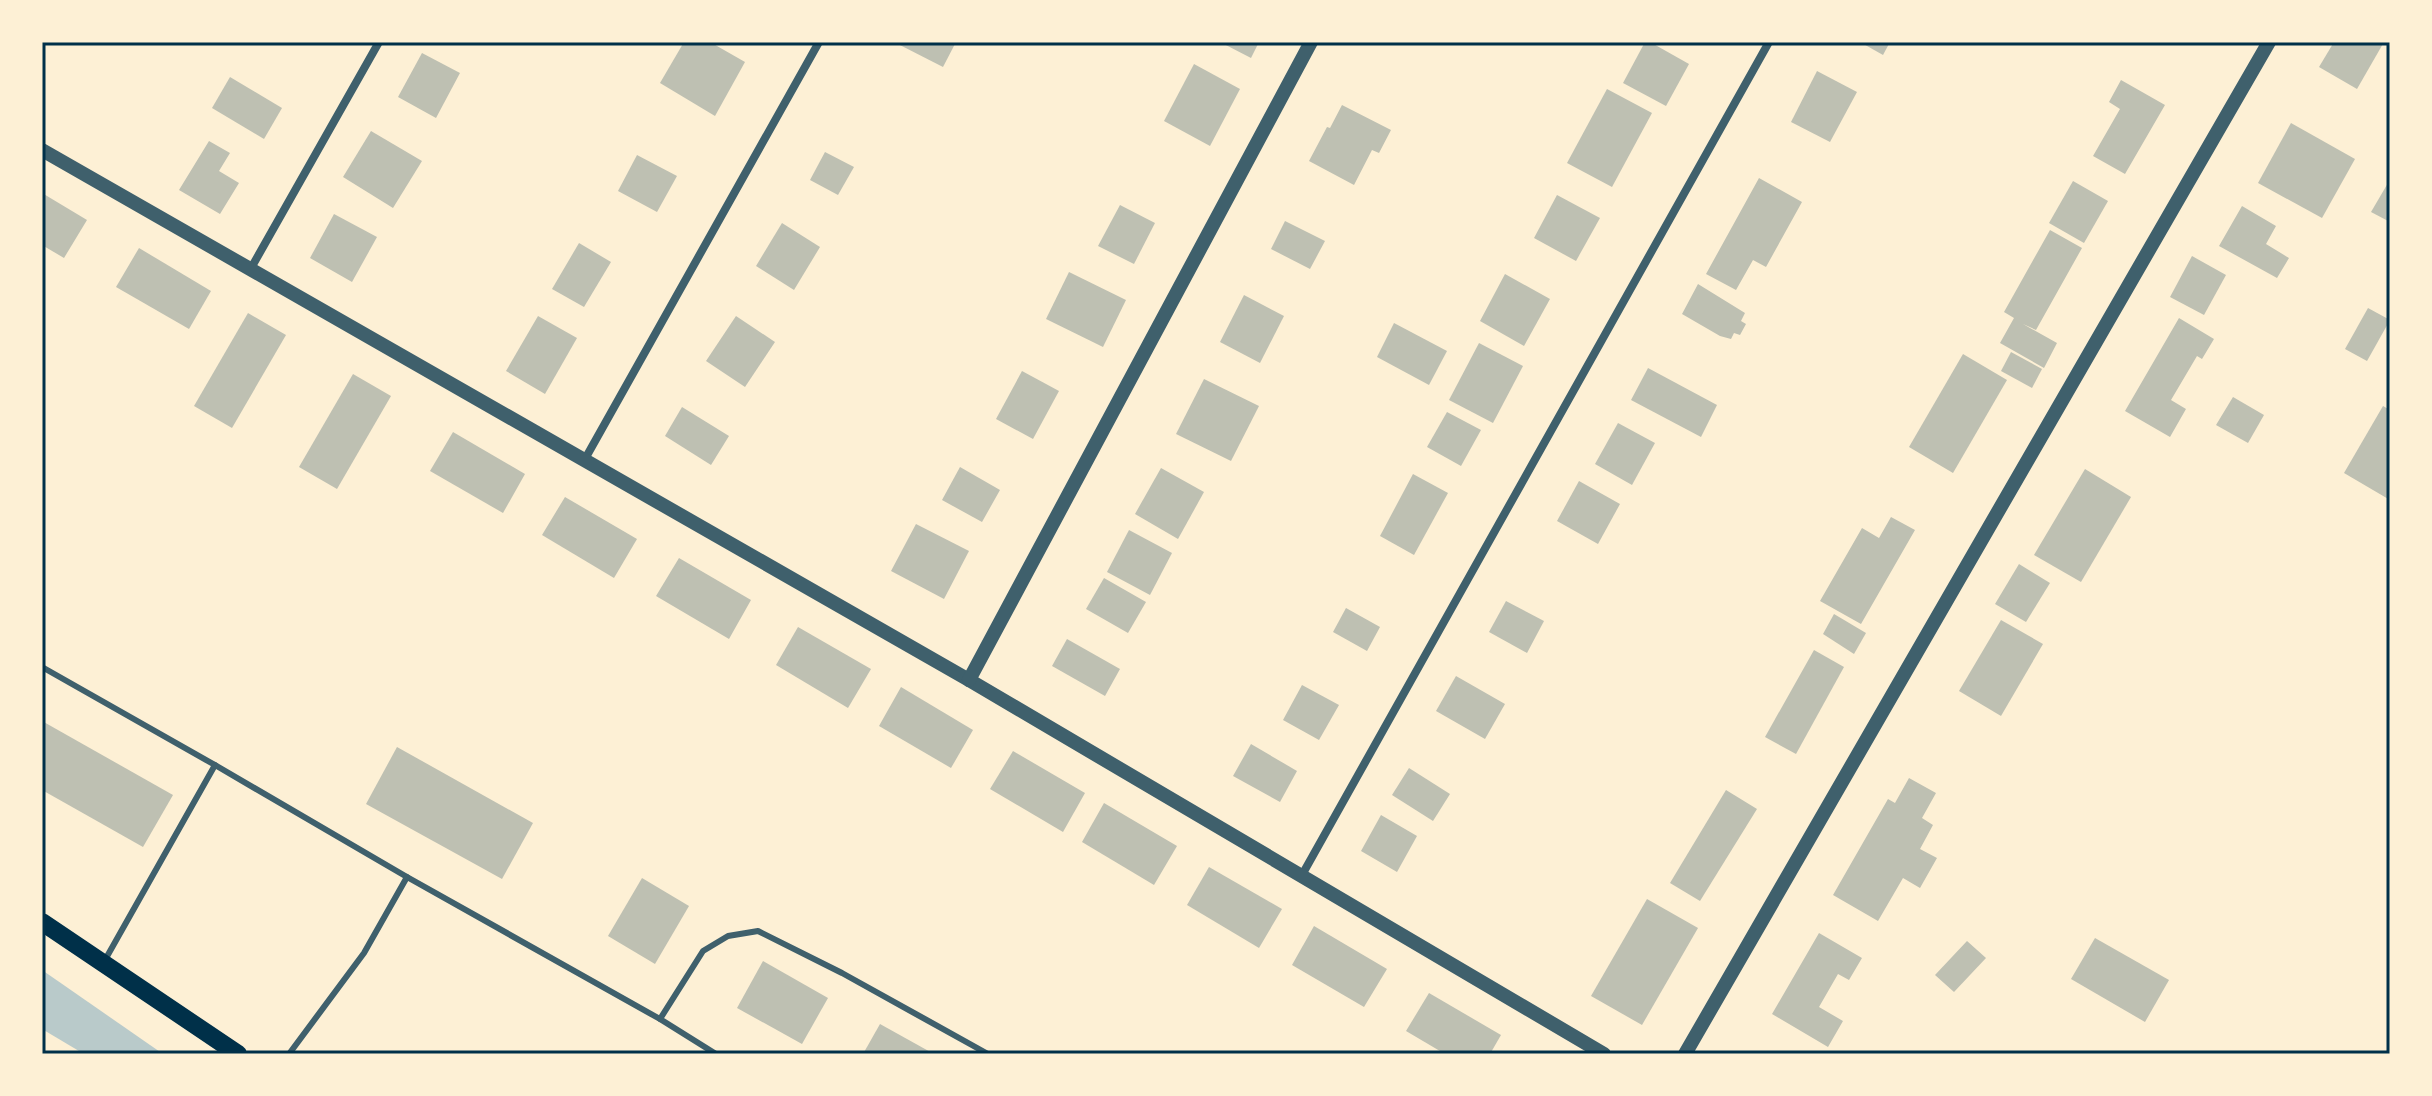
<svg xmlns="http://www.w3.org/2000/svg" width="2432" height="1096" font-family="'IBM Plex Serif',serif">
<rect width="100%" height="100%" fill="#fdf0d5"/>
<polygon fill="#b9caca" points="42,970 163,1054 84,1054 42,1029"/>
<g fill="#bec0b2">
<polygon points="684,42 710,42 745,62 715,116 660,83"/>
<polygon points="894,42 956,42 943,67"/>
<polygon points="1220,42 1259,42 1251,58"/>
<polygon points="1645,42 1650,42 1689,64 1666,106 1623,83"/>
<polygon points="1860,42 1890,42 1883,55"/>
<polygon points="2334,42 2384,42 2357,89 2319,67"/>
<polygon points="422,53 460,73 436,118 398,97"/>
<polygon points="1194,64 1240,89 1210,146 1164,121"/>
<polygon points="1817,71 1857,92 1830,142 1791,122"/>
<polygon points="230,77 282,108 264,139 212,108"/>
<polygon points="2121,80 2165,105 2125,174 2093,156 2120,109 2109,102"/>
<polygon points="1607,89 1652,113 1612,187 1567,163"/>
<polygon points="1342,105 1391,130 1379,153 1372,150 1354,185 1309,161 1327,127 1330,128"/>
<polygon points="2291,123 2355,159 2322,218 2258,183"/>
<polygon points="371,131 422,161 393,208 343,177"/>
<polygon points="209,141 230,153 219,171 239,183 220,214 179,190"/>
<polygon points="825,152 854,167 838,195 810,180"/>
<polygon points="637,155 677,176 657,212 618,191"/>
<polygon points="1759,178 1802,202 1766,267 1753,260 1736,290 1706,274"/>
<polygon points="2073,181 2108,201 2084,243 2049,223"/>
<polygon points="2388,183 2390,184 2390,222 2371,212"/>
<polygon points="42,193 87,220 64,258 42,245"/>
<polygon points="1557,195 1600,218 1576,261 1534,238"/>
<polygon points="1120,205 1155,223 1134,264 1098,246"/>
<polygon points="2242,206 2276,226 2266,244 2289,258 2277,278 2219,246"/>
<polygon points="334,214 377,237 352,282 310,258"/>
<polygon points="1285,221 1325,241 1310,269 1271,249"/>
<polygon points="782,223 820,247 794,290 756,266"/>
<polygon points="2050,230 2082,248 2036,330 2023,324 2057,343 2044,368 2000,343 2014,318 2004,312"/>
<polygon points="579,243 611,262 584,307 552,289"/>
<polygon points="139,248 211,291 189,329 116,287"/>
<polygon points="2192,256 2226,275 2204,315 2170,297"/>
<polygon points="1069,272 1126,300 1103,347 1046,319"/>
<polygon points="1505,274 1550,299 1524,346 1480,321"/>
<polygon points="1698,284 1745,313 1741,321 1746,324 1740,335 1734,333 1731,339 1720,336 1682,314"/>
<polygon points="1244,295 1284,316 1260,363 1220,342"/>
<polygon points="2368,308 2390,320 2367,361 2345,349"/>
<polygon points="248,313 286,335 232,428 194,406"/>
<polygon points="538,316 577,338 545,394 506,371"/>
<polygon points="736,316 775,342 745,387 706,361"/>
<polygon points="2179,318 2214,339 2202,359 2197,356 2171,400 2186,409 2170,437 2125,411"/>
<polygon points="1394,323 1447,351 1429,385 1377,357"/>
<polygon points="1479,343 1523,366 1493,423 1449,400"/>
<polygon points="2011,352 2042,369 2032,388 2001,371"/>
<polygon points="1963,354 2007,380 1953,473 1909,447"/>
<polygon points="1648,368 1717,405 1701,437 1631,400"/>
<polygon points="1022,371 1059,391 1033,439 996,419"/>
<polygon points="353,374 391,396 337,489 299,467"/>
<polygon points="1204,379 1259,406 1231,461 1176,434"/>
<polygon points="2233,397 2264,415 2248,443 2216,425"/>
<polygon points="2383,406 2390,410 2390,500 2344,473"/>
<polygon points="682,407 729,436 711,465 665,436"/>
<polygon points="1447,412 1481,430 1461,466 1427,447"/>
<polygon points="1618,423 1655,443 1632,485 1595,464"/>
<polygon points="453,432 525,474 503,513 430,471"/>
<polygon points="960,467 1000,490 982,522 942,500"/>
<polygon points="1161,468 1204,492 1178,539 1135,514"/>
<polygon points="2085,469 2131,497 2081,582 2034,555"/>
<polygon points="1413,474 1448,493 1414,555 1380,536"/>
<polygon points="1579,481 1620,504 1598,544 1557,521"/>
<polygon points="565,497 637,539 614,578 542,535"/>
<polygon points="1891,517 1915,530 1861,624 1820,601 1862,528 1879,538"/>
<polygon points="916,524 969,551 944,599 891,571"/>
<polygon points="1129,530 1172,553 1150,595 1107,572"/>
<polygon points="679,558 751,600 729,639 656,596"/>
<polygon points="2019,564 2050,583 2026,622 1995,604"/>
<polygon points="1104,578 1146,602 1128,633 1086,609"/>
<polygon points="1506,601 1544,621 1527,653 1489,632"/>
<polygon points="1346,608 1380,627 1367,651 1333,632"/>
<polygon points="1834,614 1866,633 1854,654 1823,634"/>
<polygon points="2001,620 2043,644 2001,716 1959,691"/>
<polygon points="798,627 871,669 848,708 776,665"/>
<polygon points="1067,639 1120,669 1105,696 1052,666"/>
<polygon points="1814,650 1844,667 1796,754 1765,737"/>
<polygon points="1456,676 1505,704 1485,739 1436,711"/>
<polygon points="1302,685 1339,705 1319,740 1283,720"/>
<polygon points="901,687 973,730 951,768 879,726"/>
<polygon points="42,721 173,795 143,847 42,790"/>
<polygon points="1251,744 1297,771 1280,802 1233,776"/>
<polygon points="397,747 533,823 502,879 366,804"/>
<polygon points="1013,751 1085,793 1063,832 990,789"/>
<polygon points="1409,768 1450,794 1433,821 1392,795"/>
<polygon points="1909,778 1936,793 1922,818 1933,825 1920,849 1937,858 1920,888 1903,878 1878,921 1833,895 1888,799 1895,803"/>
<polygon points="1726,790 1757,809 1700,901 1670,883"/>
<polygon points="1104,803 1177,846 1154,885 1082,842"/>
<polygon points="1381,815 1417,836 1397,872 1361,851"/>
<polygon points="1209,867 1282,909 1259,948 1187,905"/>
<polygon points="642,878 689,906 655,964 608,936"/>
<polygon points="1647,899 1698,928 1642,1025 1591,996"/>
<polygon points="1314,926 1387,969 1364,1007 1292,965"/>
<polygon points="1819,933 1862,958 1849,980 1838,974 1819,1007 1843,1021 1828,1047 1772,1014"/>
<polygon points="2095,938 2169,980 2145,1022 2071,979"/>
<polygon points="1967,941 1986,958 1954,992 1935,975"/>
<polygon points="763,961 828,998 802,1044 737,1008"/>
<polygon points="1429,993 1501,1035 1490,1054 1445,1054 1406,1031"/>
<polygon points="880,1024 934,1054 863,1054"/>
</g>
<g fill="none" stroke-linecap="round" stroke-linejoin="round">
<g stroke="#3f606c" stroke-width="6">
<polyline points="42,667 215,765 105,960"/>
<polyline points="215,765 407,877 660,1019"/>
<polyline points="289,1054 364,953 407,877"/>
<polyline points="716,1054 660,1019 703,951 728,936 758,931 842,973 988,1054"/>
</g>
<g stroke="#3f606c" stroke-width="8">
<polyline points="250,270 379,42"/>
<polyline points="585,459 819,42"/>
<polyline points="1302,875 1769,42"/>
</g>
<g stroke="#3f606c" stroke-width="14">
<polyline points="42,150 969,680 1604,1054"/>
<polyline points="969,680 1311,42"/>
<polyline points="1685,1054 2269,42"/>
</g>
<polyline stroke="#003049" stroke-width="18" points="42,922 238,1054"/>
</g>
<rect width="2432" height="1096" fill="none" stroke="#fdf0d5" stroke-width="88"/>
<rect x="44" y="44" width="2344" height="1008" fill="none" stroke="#003049" stroke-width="3"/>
</svg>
